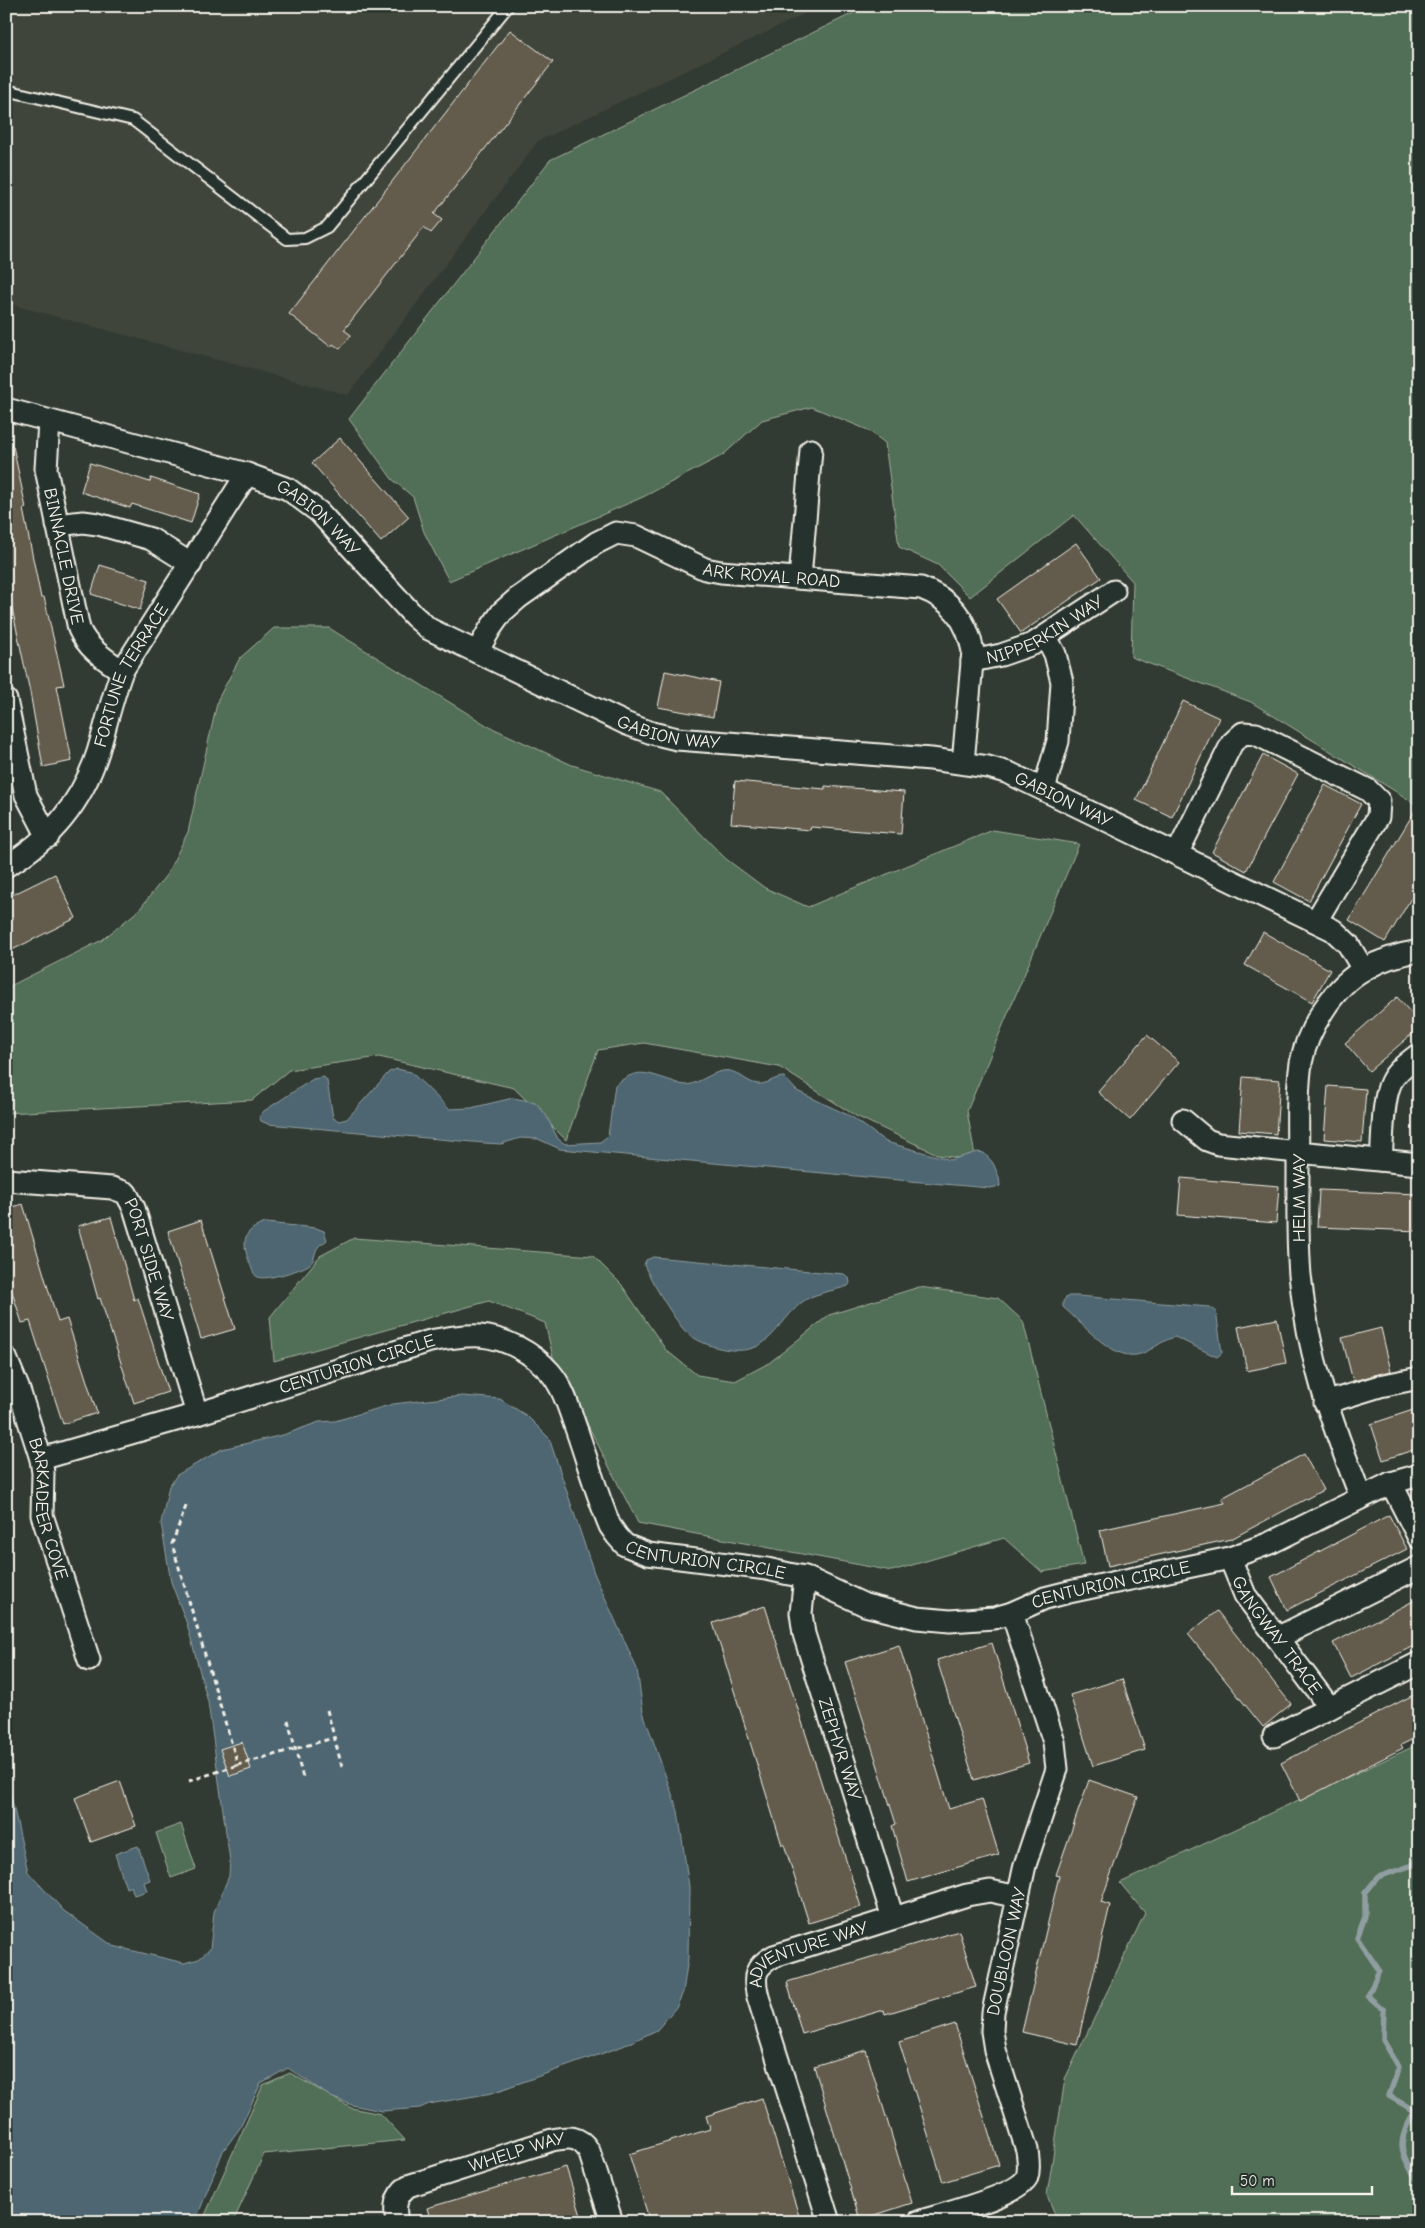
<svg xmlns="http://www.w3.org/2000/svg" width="1425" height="2228" font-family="'Comic Neue',sans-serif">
<rect width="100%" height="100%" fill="#323b33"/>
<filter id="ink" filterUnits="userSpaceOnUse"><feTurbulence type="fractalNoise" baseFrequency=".02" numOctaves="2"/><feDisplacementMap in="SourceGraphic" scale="10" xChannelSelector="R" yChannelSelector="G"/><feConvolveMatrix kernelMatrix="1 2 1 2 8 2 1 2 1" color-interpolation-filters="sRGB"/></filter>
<g filter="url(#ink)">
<polygon fill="#41453b" points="6,6 821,6 538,141 348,395 6,303"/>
<g fill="#516e56" stroke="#a2b09f">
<polygon points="868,6 1419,6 1419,806 1251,702 1131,657 1133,582 1074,515 970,597 938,565 899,547 885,443 868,430 812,407 762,420 723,455 643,497 449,581 424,532 413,497 392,479 349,419 550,160"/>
<polygon points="274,628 329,628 488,726 572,765 660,792 726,859 765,888 808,907 993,830 1079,844 967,1111 976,1161 939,1155 856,1116 779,1067 644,1043 598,1050 566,1140 514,1088 379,1057 289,1070 252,1100 6,1113 6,988 102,940 139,910 167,874 188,832 218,699 240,658"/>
<polygon points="354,1238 593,1256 621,1284 666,1350 697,1375 735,1381 769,1363 829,1315 919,1287 998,1298 1023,1321 1084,1565 1042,1572 1004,1538 892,1571 638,1523 553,1357 545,1323 489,1301 274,1361 270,1317 320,1256"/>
<polygon points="1419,1744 1419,2222 1058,2222 1047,2195 1065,2079 1145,1913 1120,1883"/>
<polygon points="181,1824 196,1869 171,1878 156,1833"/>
<polygon points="290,2073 351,2108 381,2114 405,2140 264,2154 233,2222 202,2222 263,2085"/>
</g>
<g fill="#4d6672" stroke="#909ea1">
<path d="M397,1069L411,1072L449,1109L471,1108L513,1098L535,1102L546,1115L558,1139L565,1144L600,1142L608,1136L615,1085C638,1067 646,1073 672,1081C676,1083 682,1085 687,1085C700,1083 710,1073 723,1071C737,1068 745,1083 758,1084C767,1085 774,1077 784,1077L797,1091L852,1117L886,1142L951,1160L977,1152L984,1153L993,1163L999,1177L1000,1186L990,1188L943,1184L560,1149L538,1139L520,1138L501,1144L484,1143L268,1124L261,1121L259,1117L264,1111L313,1079L324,1077L327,1081L333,1118L339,1121L347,1119L389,1072Z"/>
<path d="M266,1223L316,1228L324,1231L327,1240C324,1243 320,1244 318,1247C314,1253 315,1260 310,1264C302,1270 265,1281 258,1277C253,1275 252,1268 250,1264C242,1243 241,1230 266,1223Z"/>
<path d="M653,1257L844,1274L849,1278L850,1283L848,1286C834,1291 812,1293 801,1303C786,1315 775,1337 758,1346C738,1356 704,1347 687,1333C677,1324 650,1279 644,1265L646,1260Z"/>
<path d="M1068,1296H1078L1209,1307L1216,1311L1222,1353L1217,1357L1175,1337C1161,1340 1150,1353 1136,1355C1111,1359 1081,1322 1063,1307V1301Z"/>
<polygon points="462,1396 500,1399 527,1416 549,1438 594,1573 637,1669 643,1712 678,1811 689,1887 688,1958 683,1992 677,2006 657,2030 623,2046 492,2093 429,2104 420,2108 382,2111 352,2105 331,2097 288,2068 261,2083 240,2128 223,2151 195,2222 6,2222 6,1773 28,1872 64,1911 113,1946 184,1963 199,1959 210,1949 214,1912 229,1876 230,1861 208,1702 187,1624 171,1582 161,1523 169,1486 177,1475 222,1449 283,1435 319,1422 335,1421 393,1404"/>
<polygon points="138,1846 150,1880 144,1882 147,1891 134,1895 131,1886 126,1888 115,1854"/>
</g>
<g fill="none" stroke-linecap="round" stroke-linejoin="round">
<path stroke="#909ea1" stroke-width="5.5" d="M1419,1855L1413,1865L1378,1877L1365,1893V1917L1357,1938L1379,1970L1368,1996L1384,2010L1383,2040L1399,2067L1389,2096L1415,2111C1394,2145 1401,2152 1419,2184"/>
</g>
<g fill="#645c4d" stroke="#f4f1e8">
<polygon points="510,30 553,62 434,214 442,220 431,233 424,227 344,330 351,335 340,349 333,344 331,347 289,314"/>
<polygon points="340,438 409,517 381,542 312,463"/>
<polygon points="6,446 13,446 26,508 23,509 41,598 44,597 64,685 57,686 72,761 43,767 30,692 6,580"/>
<polygon points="90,463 150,482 151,478 200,494 191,523 132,504 130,508 81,492"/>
<polygon points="1076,543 1101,578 1021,633 997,599"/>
<polygon points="100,565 149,580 140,610 91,594"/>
<polygon points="665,671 719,682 713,717 658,707"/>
<polygon points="1183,701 1219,718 1172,817 1136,800"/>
<polygon points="1263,755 1298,774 1246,871 1212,852"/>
<polygon points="735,781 825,789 825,786 904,792 901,834 811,827 810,830 731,823"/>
<polygon points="1325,785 1361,804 1309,901 1274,882"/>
<polygon points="1419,804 1419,885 1385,942 1349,920"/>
<polygon points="55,874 76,918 6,953 6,898"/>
<polygon points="1263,932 1330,970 1312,1002 1245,965"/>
<polygon points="1397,997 1419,1022 1419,1028 1369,1071 1345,1043"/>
<polygon points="1147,1035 1179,1062 1130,1120 1098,1092"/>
<polygon points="1243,1077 1280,1080 1276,1134 1239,1131"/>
<polygon points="1328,1086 1366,1089 1362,1142 1324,1139"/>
<polygon points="1181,1178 1279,1186 1276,1223 1178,1215"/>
<polygon points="1319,1190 1419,1194 1419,1231 1317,1227"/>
<polygon points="23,1204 58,1322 67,1319 97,1413 63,1424 30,1321 22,1323 6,1273 6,1209"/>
<polygon points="111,1217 134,1300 138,1298 168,1392 134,1403 100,1298 98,1299 78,1226"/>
<polygon points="201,1220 235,1329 201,1339 168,1231"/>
<polygon points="1277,1319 1286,1363 1247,1371 1238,1327"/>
<polygon points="1381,1328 1391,1371 1353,1381 1342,1338"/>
<polygon points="1419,1408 1419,1448 1383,1460 1371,1424"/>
<polygon points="1304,1454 1323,1490 1231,1539 1108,1566 1100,1530 1225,1503 1222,1498"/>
<polygon points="1389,1515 1407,1549 1287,1610 1271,1577"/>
<polygon points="1419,1598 1419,1643 1351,1678 1333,1643"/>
<polygon points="765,1606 861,1907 809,1923 784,1844 782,1845 713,1623"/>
<polygon points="1217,1611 1291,1704 1263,1727 1188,1634"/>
<polygon points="992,1643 1029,1763 974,1780 937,1660"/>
<polygon points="899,1645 949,1809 982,1799 999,1855 908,1882 892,1826 896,1824 845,1662"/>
<polygon points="1122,1679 1145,1750 1093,1766 1070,1695"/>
<polygon points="1419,1692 1419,1736 1401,1745 1403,1748 1300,1801 1281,1763"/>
<polygon points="242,1742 251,1769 230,1776 220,1749"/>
<polygon points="1089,1780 1138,1797 1101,1902 1110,1905 1077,2045 1022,2032 1059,1876 1056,1875"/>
<polygon points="120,1781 136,1826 91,1842 75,1798"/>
<polygon points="959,1931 976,1987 885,2014 884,2010 802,2034 787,1982"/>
<polygon points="955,2024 999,2165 943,2182 899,2042"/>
<polygon points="866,2050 912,2203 860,2220 814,2066"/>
<polygon points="762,2098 801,2222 650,2222 629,2154 710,2129 706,2116"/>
<polygon points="566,2167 583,2222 431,2222 427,2208"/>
</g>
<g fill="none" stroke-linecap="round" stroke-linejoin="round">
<defs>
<polyline id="service" points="6,90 133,120 287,239 305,238 327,227 508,6"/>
<g id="minor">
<path id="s1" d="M6,409L247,474L288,489L319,512L414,616L429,629L627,724L652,733L677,739L931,759L988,767L1009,773L1333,930L1348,944L1363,969"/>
<path id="s2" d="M49,422L46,469L79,629C88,649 105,659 122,671"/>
<polyline points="57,525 83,522 98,524 151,539 191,564"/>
<polyline points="800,578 811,450"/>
<path id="s3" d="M477,652L490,629L502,612L518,598L596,543L616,533L636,536L705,569L721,572L921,588C951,599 967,620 973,651L963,763"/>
<path id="s4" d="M972,661L1001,655L1033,644L1114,591"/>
<polyline points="6,700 26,795 48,837"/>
<polyline points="1044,789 1058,741 1062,682 1055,654 1046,637"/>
<polyline points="1177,854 1232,743 1243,733 1256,734 1368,790 1379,801 1378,817 1316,921"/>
<path id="s5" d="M6,866C51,840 82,802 98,752C106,725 112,698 122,671L247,474"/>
<polyline points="1183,1120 1207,1140 1218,1144 1419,1164"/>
<path d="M1381,1160C1383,1139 1382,1100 1391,1082C1397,1070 1409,1062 1419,1054"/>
<path id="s6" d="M6,1180L112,1188L126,1193L134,1208L197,1414"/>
<path id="s7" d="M6,1358L19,1390L41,1459L43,1473L42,1515L89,1660"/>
<polyline points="1325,1403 1380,1386 1419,1378"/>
<path id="s8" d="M41,1459L197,1414L430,1341C447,1338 463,1335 480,1336C506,1338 533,1353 550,1372C564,1388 570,1412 577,1431C588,1463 597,1495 610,1526L617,1536L625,1545L648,1554L767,1569L789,1574L805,1577L865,1605L917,1618L950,1621L994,1618L1012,1613L1045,1598L1069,1592L1230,1558L1270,1543L1391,1483L1419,1475"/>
<polyline points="1391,1483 1419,1538"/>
<path d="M1361,1497C1331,1422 1308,1357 1300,1275C1297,1239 1298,1202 1298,1166C1298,1132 1296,1097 1301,1063C1307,1030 1334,985 1365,969C1382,959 1400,954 1419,951"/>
<path id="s9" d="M1230,1558L1245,1595L1330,1708"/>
<path id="s10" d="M805,1577L801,1613L804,1634L893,1918"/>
<polyline points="1277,1638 1419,1567"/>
<polyline points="1274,1736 1419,1663"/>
<path id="s11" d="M397,2222C394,2207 395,2196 408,2186L552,2140C568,2137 579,2135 589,2151L612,2222"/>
<path id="s12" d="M829,2222L758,1997C753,1976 754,1967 774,1956L967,1895L990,1891L1018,1897"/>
<path id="s13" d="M918,2222C939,2215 1018,2196 1027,2177C1030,2168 1028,2159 1027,2150L995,2050L992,2031L993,2012L1025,1865L1057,1769L1054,1742L1012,1613"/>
</g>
</defs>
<use href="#service" stroke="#f4f1e8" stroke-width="14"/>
<use href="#minor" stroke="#f4f1e8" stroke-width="25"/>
<g stroke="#f4f1e8" stroke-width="3" stroke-dasharray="5 4" stroke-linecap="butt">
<polyline points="186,1506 172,1544 238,1765 333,1738"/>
<polyline points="327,1710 342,1767"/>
<polyline points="288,1720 303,1778"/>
<polyline points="189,1781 238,1765"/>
</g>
<use href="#service" stroke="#26332d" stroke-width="10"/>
<use href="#minor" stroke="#26332d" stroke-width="21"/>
</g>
</g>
<g text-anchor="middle" stroke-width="4" stroke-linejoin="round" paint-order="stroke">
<g font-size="18" fill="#f4f1e8" stroke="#26332d">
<text dy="6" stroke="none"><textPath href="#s1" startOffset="335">GABION WAY</textPath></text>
<text dy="6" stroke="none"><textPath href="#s2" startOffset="136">BINNACLE DRIVE</textPath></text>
<text dy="6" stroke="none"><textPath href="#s3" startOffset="350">ARK ROYAL ROAD</textPath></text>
<text dy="6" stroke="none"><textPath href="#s4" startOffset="80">NIPPERKIN WAY</textPath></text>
<text dy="6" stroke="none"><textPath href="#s5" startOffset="234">FORTUNE TERRACE</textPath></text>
<text dy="6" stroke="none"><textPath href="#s1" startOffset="755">GABION WAY</textPath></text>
<text dy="6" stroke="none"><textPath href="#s1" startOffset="1159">GABION WAY</textPath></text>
<text transform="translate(1299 1198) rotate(-90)" y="6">HELM WAY</text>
<text dy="6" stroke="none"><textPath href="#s6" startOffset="192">PORT SIDE WAY</textPath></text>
<text dy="6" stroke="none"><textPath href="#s8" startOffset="330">CENTURION CIRCLE</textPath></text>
<text dy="6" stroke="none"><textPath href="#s7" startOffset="158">BARKADEER COVE</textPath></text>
<text dy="6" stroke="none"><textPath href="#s8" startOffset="810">CENTURION CIRCLE</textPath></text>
<text dy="6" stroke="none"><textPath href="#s8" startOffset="1230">CENTURION CIRCLE</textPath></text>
<text dy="6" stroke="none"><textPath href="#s9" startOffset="91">GANGWAY TRACE</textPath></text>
<text dy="6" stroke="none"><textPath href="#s10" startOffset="178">ZEPHYR WAY</textPath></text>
<text dy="6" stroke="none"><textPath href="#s13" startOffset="352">DOUBLOON WAY</textPath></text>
<text dy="6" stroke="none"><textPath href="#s12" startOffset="314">ADVENTURE WAY</textPath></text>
<text dy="6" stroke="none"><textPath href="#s11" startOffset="154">WHELP WAY</textPath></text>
</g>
</g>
<rect width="1425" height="2228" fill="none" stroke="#26332d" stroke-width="25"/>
<rect x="12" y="12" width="1400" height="2203" fill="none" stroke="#f4f1e8" stroke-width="2" filter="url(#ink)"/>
<path d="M1232 2186v8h140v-8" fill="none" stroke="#f4f1e8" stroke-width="2.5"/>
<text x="1240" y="2186" font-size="15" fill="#f4f1e8" stroke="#26332d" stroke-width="4" paint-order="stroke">50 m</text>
</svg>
